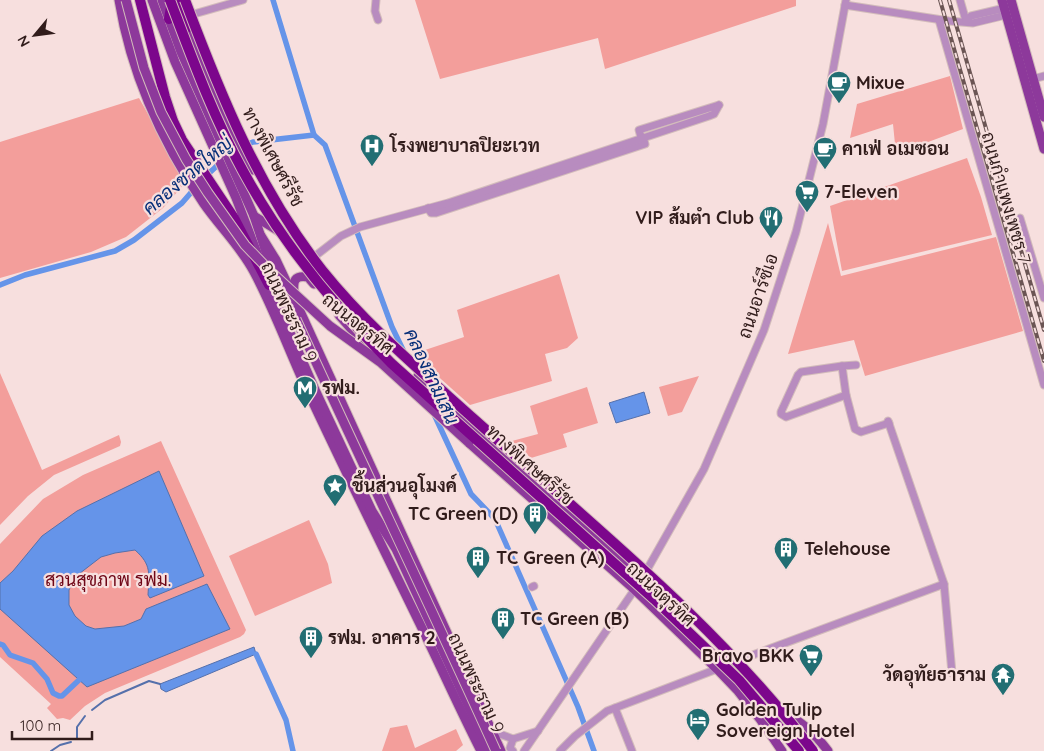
<svg xmlns="http://www.w3.org/2000/svg" width="1044" height="751" font-family="Quicksand,Sarabun,sans-serif">
<rect width="100%" height="100%" fill="#f7dfde"/>
<g fill="#f39e9b">
<polygon points="415,0 796,0 796,6 605,69 598,38 440,79"/>
<polygon points="950,76 963,129 896,154 893,124 850,138 857,104"/>
<polygon points="139,98 186,182 163,208 126,237 91,252 0,278 0,142"/>
<polygon points="967,158 981,197 992,235 842,271 830,206"/>
<polygon points="828,223 841,276 996,237 1023,331 865,376 854,340 788,354"/>
<polygon points="559,274 578,338 567,348 545,354 552,381 470,405 413,354 464,337 457,310"/>
<polygon points="0,373 42,470 119,435 121,442 120,446 54,475 28,496 0,525"/>
<polygon points="699,376 682,412 668,416 659,387"/>
<polygon points="587,387 598,423 563,434 567,447 531,458 512,441 538,434 530,406"/>
<polygon points="161,441 246,630 244,634 240,637 105,693 85,706 70,720 63,718 57,719 47,708 51,704 0,657 0,544 43,499 83,475"/>
<polygon points="309,520 328,564 332,583 255,616 229,556"/>
<polygon points="407,725 415,748 456,729 463,745 456,751 382,751 390,728"/>
</g>
<g fill="#6594e9" stroke="#5570ab">
<polygon points="644,392 650,413 616,423 609,403"/>
<path d="M159,471L204,576L150,598L148,595C149,574 152,565 135,550L115,553L101,557L75,577L69,590V605L75,616L86,626L95,629L124,626L141,619L146,609L207,584L230,629L87,687L0,609V583L13,571L42,536L77,511Z"/>
<polygon points="254,647 256,654 166,692 161,689 160,684"/>
</g>
<g fill="none" stroke-linecap="round" stroke-linejoin="round">
<g stroke="#5570ab" stroke-width="2">
<polyline points="92,710 105,700 149,681 160,684"/>
<polyline points="77,739 77,727 85,716"/>
<polyline points="51,751 60,745 71,742"/>
</g>
<g stroke="#6594e9" stroke-width="5.5">
<polyline points="273,0 314,135 325,145 392,327 405,354"/>
<polyline points="243,146 253,142 314,135"/>
<polyline points="205,177 222,161"/>
<polyline points="0,285 25,275 115,251 134,240 182,203 195,188"/>
<polyline points="433,412 471,494 495,519 578,707 594,751"/>
<polyline points="0,644 3,645 10,655 33,663 47,679 53,693 59,696 62,696 79,680"/>
<polyline points="256,654 286,720 293,751"/>
</g>
<defs>
<g id="minor">
<polyline points="376,0 375,11 378,20"/>
<polyline points="960,0 966,21"/>
<polyline points="845,5 949,21 973,23 1006,15"/>
<polyline points="187,16 243,0"/>
<polyline points="939,20 1044,385"/>
<polyline points="966,21 971,16 1005,8"/>
<polyline points="1033,79 1044,76"/>
<polyline points="641,137 639,130 719,105"/>
<polyline points="428,208 431,213 436,213 645,144 643,137"/>
<polyline points="1020,218 1044,298"/>
<polyline points="310,260 341,236 360,227 448,203 709,116 714,114 719,105"/>
<polyline points="856,365 842,366 846,395 855,429 861,432 889,423"/>
<polyline points="842,366 801,372 798,375 781,412 781,414 786,417 846,395"/>
<polyline points="888,421 944,584 952,673"/>
<polyline points="644,575 704,469 764,330 796,232 823,124 846,0"/>
<polyline points="532,587 534,586"/>
<polyline points="734,662 944,584"/>
<polyline points="615,708 632,751"/>
<polyline points="492,731 513,739 538,731"/>
<polyline points="513,751 510,748 513,739"/>
<polyline points="524,751 637,586"/>
<polyline points="560,751 575,736 607,711 717,669"/>
</g>
<g id="major">
<path d="M119,0C131,74 162,142 204,204C220,227 241,247 254,272C275,311 290,354 309,394C345,471 382,546 419,622C440,665 459,708 481,751"/>
<polyline points="152,0 175,62 236,198 259,258"/>
<polyline points="162,0 181,52 254,216 270,264 296,319"/>
<polyline points="1002,0 1044,149"/>
<polyline points="1011,0 1044,117"/>
<polyline points="187,23 187,28 219,105 253,170"/>
<polyline points="254,216 295,241"/>
<polyline points="261,236 276,260 294,298 501,751"/>
<polyline points="267,280 316,392 372,511 396,549 489,751"/>
<path d="M294,293C293,281 294,275 308,277L314,284"/>
<polyline points="339,315 375,356"/>
<polyline points="418,376 664,595"/>
<polyline points="469,443 635,590 717,669 738,691 760,719 782,751"/>
<path d="M782,711C801,722 815,733 828,751"/>
</g>
<g id="highway">
<polyline points="140,0 165,97 173,121 182,140 234,218 269,285"/>
<polyline points="178,0 187,28"/>
<polyline points="169,19 172,1"/>
</g>
</defs>
<use href="#minor" stroke="#d3bcbb" stroke-width="9"/>
<use href="#major" stroke="#d3bcbb" stroke-width="11"/>
<use href="#highway" stroke="#d3bcbb" stroke-width="12"/>
<use href="#minor" stroke="#b88cbf" stroke-width="7"/>
<use href="#major" stroke="#8d399b" stroke-width="9"/>
<use href="#highway" stroke="#7c068c" stroke-width="10"/>
<defs>
<g id="rail">
<polyline points="940,0 1044,361"/>
<polyline points="949,0 1044,330"/>
</g>
</defs>
<use href="#rail" stroke="#6b5554" stroke-width="4"/>
<use href="#rail" stroke="#f7dfde" stroke-width="2" stroke-dasharray="5.5" stroke-linecap="butt"/>
<defs>
<g id="major-bridge">
<polyline points="126,0 144,68 161,112 186,159 208,193 245,245 270,271 330,326 380,362 469,443"/>
<path d="M296,319C362,464 431,607 496,751"/>
</g>
<g id="highway-bridge">
<path d="M170,0C192,58 213,116 243,171C282,243 334,306 391,363L654,599L739,680L799,751"/>
<path d="M185,0C221,96 258,188 322,270C367,326 422,372 475,420C592,525 718,625 813,751"/>
</g>
</defs>
<use href="#major-bridge" stroke="#d3bcbb" stroke-width="11" stroke-linecap="butt"/>
<use href="#highway-bridge" stroke="#d3bcbb" stroke-width="12" stroke-linecap="butt"/>
<use href="#major-bridge" stroke="#8d399b" stroke-width="9"/>
<use href="#highway-bridge" stroke="#7c068c" stroke-width="10"/>
</g>
<defs>
<symbol id="cafe-pin" viewBox="-11 -11 22 30"><path d="M0 17L-7.5 6A9.5 9.5 0 1 1 7.5 6Z" fill="#226e73" stroke="#f7dfde"/><path d="M-5.5-4.5H6V0H3Q3 3.5 0 3.5H-2.5Q-5.5 3.5-5.5 0ZM3-3.2v2h1.7v-2ZM-6 4.5H4V6H-6Z" fill="#fff"/></symbol>
<symbol id="hospital-pin" viewBox="-11 -11 22 30"><path d="M0 17L-7.5 6A9.5 9.5 0 1 1 7.5 6Z" fill="#226e73" stroke="#f7dfde"/><path d="M-5-5h3v3.5h4V-5h3V5h-3V1.5h-4V5h-3Z" fill="#fff"/></symbol>
<symbol id="supermarket-pin" viewBox="-11 -11 22 30"><path d="M0 17L-7.5 6A9.5 9.5 0 1 1 7.5 6Z" fill="#226e73" stroke="#f7dfde"/><path d="M-6-5.5h2.5l.6 2H6L4.5 2H-2.5L-4.4-4H-6ZM-1.5 3.2a1.3 1.3 0 1 0 .1 0ZM3 3.2a1.3 1.3 0 1 0 .1 0Z" fill="#fff"/></symbol>
<symbol id="restaurant-pin" viewBox="-11 -11 22 30"><path d="M0 17L-7.5 6A9.5 9.5 0 1 1 7.5 6Z" fill="#226e73" stroke="#f7dfde"/><path d="M-5-6h1v4h1v-4h1v4h1v-4h1v5L-1.5 .5V6h-2V.5L-5-1ZM5-6V6H3V1.5H1.5Q1.5-4 5-6Z" fill="#fff"/></symbol>
<symbol id="metro-pin" viewBox="-11 -11 22 30"><path d="M0 17L-7.5 6A9.5 9.5 0 1 1 7.5 6Z" fill="#226e73" stroke="#f7dfde"/><path d="M-5.5 5V-5H-3L0 0L3-5H5.5V5H3V-.5L0 4L-3-.5V5Z" fill="#fff"/></symbol>
<symbol id="sight-pin" viewBox="-11 -11 22 30"><path d="M0 17L-7.5 6A9.5 9.5 0 1 1 7.5 6Z" fill="#226e73" stroke="#f7dfde"/><path d="M0-6L1.8-2.2L6-1.7L2.9 1.2L3.7 5.4L0 3.3L-3.7 5.4L-2.9 1.2L-6-1.7L-1.8-2.2Z" fill="#fff"/></symbol>
<symbol id="building-pin" viewBox="-11 -11 22 30"><path d="M0 17L-7.5 6A9.5 9.5 0 1 1 7.5 6Z" fill="#226e73" stroke="#f7dfde"/><path d="M-4-6H4V6H1V3H-1V6H-4ZM-2.5-4.3h1.7v1.8h-1.7ZM.8-4.3h1.7v1.8H.8ZM-2.5-1h1.7V.8h-1.7ZM.8-1h1.7V.8H.8Z" fill="#fff"/></symbol>
<symbol id="temple-pin" viewBox="-11 -11 22 30"><path d="M0 17L-7.5 6A9.5 9.5 0 1 1 7.5 6Z" fill="#226e73" stroke="#f7dfde"/><path d="M0-6L5-2H3V0L6.5 2.5H4V6H1.5V3h-3V6H-4V2.5H-6.5L-3 0V-2H-5Z" fill="#fff"/></symbol>
<symbol id="hotel-pin" viewBox="-11 -11 22 30"><path d="M0 17L-7.5 6A9.5 9.5 0 1 1 7.5 6Z" fill="#226e73" stroke="#f7dfde"/><path d="M-6-4.5h1.5V1H6V5H4.5V3h-9V5H-6ZM-4 0a1.8 1.8 0 1 1 3.6 0ZM.5 0V-2.5h3Q6-2.5 6 0Z" fill="#fff"/></symbol>
</defs>
<g fill-rule="evenodd">
<use href="#cafe-pin" x="825" y="69" width="28" height="38"/>
<use href="#hospital-pin" x="358" y="132" width="28" height="38"/>
<use href="#cafe-pin" x="811" y="135" width="28" height="38"/>
<use href="#supermarket-pin" x="793" y="178" width="28" height="38"/>
<use href="#restaurant-pin" x="757" y="204" width="28" height="38"/>
<use href="#metro-pin" x="291" y="374" width="28" height="38"/>
<use href="#sight-pin" x="321" y="472" width="28" height="38"/>
<use href="#building-pin" x="521" y="500" width="28" height="38"/>
<use href="#building-pin" x="772" y="535" width="28" height="38"/>
<use href="#building-pin" x="464" y="544" width="28" height="38"/>
<use href="#building-pin" x="489" y="605" width="28" height="38"/>
<use href="#building-pin" x="297" y="624" width="28" height="38"/>
<use href="#supermarket-pin" x="797" y="642" width="28" height="38"/>
<use href="#temple-pin" x="989" y="661" width="28" height="38"/>
<use href="#hotel-pin" x="684" y="706" width="28" height="38"/>
</g>
<g text-anchor="middle" stroke-width="4.5" stroke-linejoin="round" paint-order="stroke">
<g font-size="18" font-weight="bold" fill="#311c1b" stroke="#f7dfde" text-anchor="start">
<text x="856" y="89">Mixue</text>
<text x="390" y="152">โรงพยาบาลปิยะเวท</text>
<text x="842" y="155">คาเฟ่ อเมซอน</text>
<text x="824" y="198">7-Eleven</text>
<text x="754" y="224" text-anchor="end">VIP ส้มตำ Club</text>
<text x="322" y="394">รฟม.</text>
<text x="352" y="492">ชิ้นส่วนอุโมงค์</text>
<text x="518" y="520" text-anchor="end">TC Green (D)</text>
<text x="804" y="555">Telehouse</text>
<text x="496" y="564">TC Green (A)</text>
<text x="520" y="625">TC Green (B)</text>
<text x="328" y="644">รฟม. อาคาร 2</text>
<text x="794" y="662" text-anchor="end">Bravo BKK</text>
<text x="986" y="681" text-anchor="end">วัดอุทัยธาราม</text>
<text x="716" y="716">Golden Tulip<tspan x="716" dy="21">Sovereign Hotel</tspan></text>
</g>
<g font-size="18" fill="#311c1b" stroke="#f7dfde">
<text transform="translate(273 157) rotate(62)" y="6">ทางพิเศษศรีรัช</text>
<text transform="translate(1006 198) rotate(74)" y="6">ถนนกำแพงเพชร 7</text>
<text transform="translate(758 296) rotate(-71)" y="6">ถนนอาร์ซีเอ</text>
<text transform="translate(289 312) rotate(65)" y="6">ถนนพระราม 9</text>
<text transform="translate(358 324) rotate(39)" y="6">ถนนจตุรทิศ</text>
<text transform="translate(530 465) rotate(42)" y="6">ทางพิเศษศรีรัช</text>
<text transform="translate(661 594) rotate(43)" y="6">ถนนจตุรทิศ</text>
<text transform="translate(476 683) rotate(65)" y="6">ถนนพระราม 9</text>
</g>
<g font-size="18" fill="#6f0617" stroke="#f7dfde">
<text x="108" y="586">สวนสุขภาพ รฟม.</text>
</g>
<g font-size="19" font-style="italic" fill="#072e78" stroke="#f7dfde">
<text transform="translate(187 175) rotate(-40)" y="7">คลองชวดใหญ่</text>
<text transform="translate(432 376) rotate(65)" y="7">คลองสามเสน</text>
</g>
</g>
<g transform="translate(35 35) rotate(241)" stroke="#f7dfde" stroke-width="4" paint-order="stroke">
<path d="M0-4L9 19L0 12L-9 19Z" fill="#311c1b"/>
<text y="-8" font-size="14" font-weight="bold" text-anchor="middle" fill="#311c1b">N</text>
</g>
<path d="M12 731v8h80v-8" fill="none" stroke="#311c1b" stroke-width="2.5"/>
<text x="20" y="731" font-size="15" fill="#311c1b" stroke="#f7dfde" stroke-width="4" paint-order="stroke">100 m</text>
</svg>
